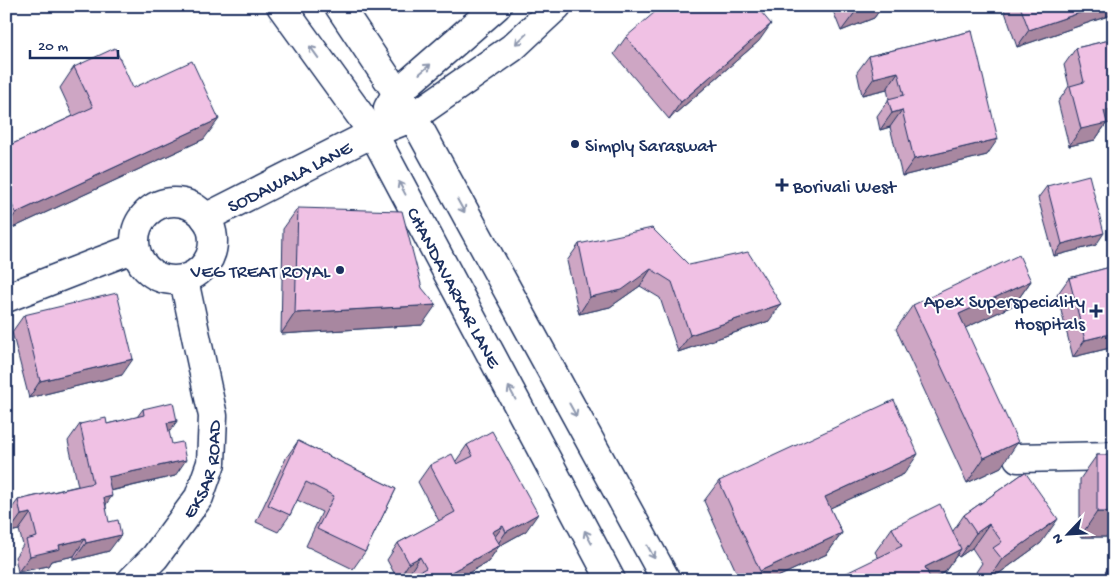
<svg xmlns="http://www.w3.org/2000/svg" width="1120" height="586" font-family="'Gochi Hand',sans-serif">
<rect width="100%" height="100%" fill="#fff"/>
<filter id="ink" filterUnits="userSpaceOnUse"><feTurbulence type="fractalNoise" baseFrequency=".02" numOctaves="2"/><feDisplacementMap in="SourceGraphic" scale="10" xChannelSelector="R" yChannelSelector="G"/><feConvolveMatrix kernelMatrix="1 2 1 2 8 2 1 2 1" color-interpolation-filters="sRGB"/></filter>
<g filter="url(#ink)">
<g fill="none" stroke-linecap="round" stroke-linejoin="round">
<defs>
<polyline id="minor" points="1018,458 1114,456"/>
<g id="tertiary">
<path id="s1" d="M281,6L373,133L611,580"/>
<polyline points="339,6 413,117 666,580"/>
<polyline points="388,108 397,93 497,6"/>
<circle cx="174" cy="241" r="39"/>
<path id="s2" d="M205,218L373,133L413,117L512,48L557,6"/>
<polyline points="6,298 93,264 135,248"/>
<path id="s3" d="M132,580L155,557L199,497L211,463L213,416L184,280"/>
</g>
</defs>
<use href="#minor" stroke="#1b2f5e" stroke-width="31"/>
<use href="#tertiary" stroke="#1b2f5e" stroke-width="31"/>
<use href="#minor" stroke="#fff" stroke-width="28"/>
<use href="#tertiary" stroke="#fff" stroke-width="28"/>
</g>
<g fill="#cea6c4" stroke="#1b2f5e">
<polygon points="831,6 891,6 879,11 874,18 841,31"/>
<polygon points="1006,6 1114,6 1114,14 1017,47 1004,9"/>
<polygon points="972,31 987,155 902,176 890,127 880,130 877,116 889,99 887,89 862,95 857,72 869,56"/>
<polygon points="626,37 759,41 669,119 614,54"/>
<polygon points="1114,39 1114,122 1106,124 1095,140 1069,146 1058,102 1069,86 1064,65 1076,48"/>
<polygon points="74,67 133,88 204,139 6,231 6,147 73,116 60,88"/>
<polygon points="1047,186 1096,245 1054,256 1038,198"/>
<polygon points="298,208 422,325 281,334 283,229"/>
<polygon points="579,244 689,265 769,321 678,352 660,298 640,286 610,307 579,314 567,261"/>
<polygon points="1114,266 1114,347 1073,357 1057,295 1069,278"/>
<polygon points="1031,281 1014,305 965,328 1001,467 967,483 896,329 913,305"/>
<polygon points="24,315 122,375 29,398 12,332"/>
<polygon points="143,409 177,421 169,432 175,476 111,491 106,505 109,551 74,560 74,556 51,561 48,566 18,572 15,557 23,545 19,530 9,532 6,519 6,516 18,500 78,486 68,441 80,424 107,424 137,417"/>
<polygon points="298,441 396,489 365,552 353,569 306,546 322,512 297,500 290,515 278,532 256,522 286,458"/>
<polygon points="467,445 526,531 499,546 488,562 456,580 411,580 409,574 398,580 387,560 398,543 439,521 418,482 430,465 456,461"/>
<polygon points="1097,455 1114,455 1114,537 1080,537 1080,479"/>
<polygon points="1025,472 1041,543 990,580 982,580 976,572 982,563 972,548 959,557 957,555 944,573 931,580 878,557 875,552 892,528 953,531 964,515"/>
<polygon points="904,474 830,508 842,533 827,554 771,580 740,580 704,501 719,481"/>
<polygon points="1114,559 1114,580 1101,580 1102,577"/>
</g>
<g fill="#a887a0" stroke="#1b2f5e">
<polygon points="867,6 891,6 879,11 874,18 841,31 856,11"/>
<polygon points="1100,6 1114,6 1114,14 1017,47 1029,30"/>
<polygon points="771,24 759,41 669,119 681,102"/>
<polygon points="898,72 887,89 862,95 874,78"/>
<polygon points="1114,108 1114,122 1106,124 1095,140 1069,146 1081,129 1104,111"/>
<polygon points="902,110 890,127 880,130 892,113"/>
<polygon points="219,119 204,139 6,231 6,227 16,213"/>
<polygon points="998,139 987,155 902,176 914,159"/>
<polygon points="1104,233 1096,245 1054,256 1062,244"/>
<polygon points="651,269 640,286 610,307 579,314 590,297"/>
<polygon points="1031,281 1014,305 942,339 959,314"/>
<polygon points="781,304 769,321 678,352 690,335"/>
<polygon points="436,305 422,325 281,334 295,313"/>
<polygon points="1114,333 1114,347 1073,357 1085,340"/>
<polygon points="133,359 122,375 29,398 40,381"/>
<polygon points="177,421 165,438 167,423"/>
<polygon points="1018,442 1001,467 967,483 984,458"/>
<polygon points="918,454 904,474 811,517 825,497"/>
<polygon points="186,460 175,476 96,494 108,477"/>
<polygon points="112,496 100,513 104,498"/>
<polygon points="1097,512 1114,512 1114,537 1080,537"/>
<polygon points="31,513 19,530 9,532 21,515"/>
<polygon points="538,514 526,531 499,546 488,562 456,580 437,580 495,548 506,532"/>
<polygon points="1058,519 1041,543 990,580 988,580 1002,559"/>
<polygon points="989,524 972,548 959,557 976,533"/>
<polygon points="503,526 491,542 492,532"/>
<polygon points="842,533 827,554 771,580 754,580 760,571"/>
<polygon points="121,535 109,551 74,560 86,543"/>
<polygon points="85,539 74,556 51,561 48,566 18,572 30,556 59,545"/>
<polygon points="961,549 944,573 931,580 925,567"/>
<polygon points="420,557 409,574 398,580 409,563"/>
<polygon points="1114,572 1114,580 1108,580"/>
</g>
<g fill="#f0c1e4" stroke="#1b2f5e">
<polygon points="662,6 756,6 771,24 681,102 626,37"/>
<polygon points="854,6 867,6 856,11"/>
<polygon points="1020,6 1100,6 1029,30"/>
<polygon points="972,31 998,139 914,159 902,110 892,113 888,99 904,95 898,72 874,78 869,56"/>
<polygon points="1114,39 1114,108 1104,111 1107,123 1081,129 1070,86 1084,82 1076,48"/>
<polygon points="115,48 133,88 192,61 219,119 16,213 6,192 6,147 93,107 74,67"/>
<polygon points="1089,175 1104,233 1062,244 1047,186"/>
<polygon points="298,208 402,211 422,288 436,305 295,313"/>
<polygon points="652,228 689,265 748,252 781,304 690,335 672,282 651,269 622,290 590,297 579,244"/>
<polygon points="1019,255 1031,281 959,314 1018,442 984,458 913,305"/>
<polygon points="1114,266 1114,333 1085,340 1069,278"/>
<polygon points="117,293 133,359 40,381 24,315"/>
<polygon points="894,400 918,454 825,497 842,533 760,571 719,481"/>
<polygon points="173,402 177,421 167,423 172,444 182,442 186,460 108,477 112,496 104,498 109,522 118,520 121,535 86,543 85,539 59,545 60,549 30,556 26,540 37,537 31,513 21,515 18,500 93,483 80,424 106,418 107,424 144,415 143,409"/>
<polygon points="492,431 538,514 506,532 503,526 492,532 500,545 437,580 418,580 415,574 426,568 420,557 409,563 398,543 455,512 430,465 452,454 457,464 473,456 467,445"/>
<polygon points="298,441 396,489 365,552 317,529 334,496 306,482 290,515 268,505"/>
<rect x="1097" y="455" width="17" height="57"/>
<polygon points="1025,472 1058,519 1002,559 993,548 1002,542 989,524 976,533 964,515"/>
<polygon points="940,504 961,549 925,567 931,580 832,580 902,546 892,528"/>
</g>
<defs><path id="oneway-shaft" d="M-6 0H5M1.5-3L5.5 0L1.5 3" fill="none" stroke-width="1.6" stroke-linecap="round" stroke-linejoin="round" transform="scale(1.25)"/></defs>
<g stroke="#8d97ae">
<use href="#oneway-shaft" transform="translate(521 39) rotate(137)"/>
<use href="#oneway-shaft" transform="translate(314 52) rotate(-126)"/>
<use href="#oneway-shaft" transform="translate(425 69) rotate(-41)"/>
<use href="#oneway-shaft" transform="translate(402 188) rotate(-118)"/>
<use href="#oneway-shaft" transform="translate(461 206) rotate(61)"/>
<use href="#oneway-shaft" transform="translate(512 393) rotate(-118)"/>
<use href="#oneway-shaft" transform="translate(573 410) rotate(61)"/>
<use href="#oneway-shaft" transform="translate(588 537) rotate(-118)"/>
<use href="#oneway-shaft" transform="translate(651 552) rotate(61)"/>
</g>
</g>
<g fill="#1b2f5e" stroke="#fff" stroke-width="2">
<circle cx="575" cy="144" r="5"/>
<path d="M779.5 177.5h5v5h5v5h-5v5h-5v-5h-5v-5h5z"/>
<circle cx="340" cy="270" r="5"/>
<path d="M1093.5 303.5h5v5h5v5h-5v5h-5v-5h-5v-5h5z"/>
</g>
<g text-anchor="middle" stroke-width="4" stroke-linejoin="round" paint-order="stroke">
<g font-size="19" fill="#1b2f5e" stroke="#fff" text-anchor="start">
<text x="585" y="151">Simply Saraswat</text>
<text x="793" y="192">Borivali West</text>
<text x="330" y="277" text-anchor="end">VEG TREAT ROYAL</text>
<text x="1085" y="307" text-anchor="end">Apex Superspeciality<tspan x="1085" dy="22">Hospitals</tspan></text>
</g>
<g font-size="19" fill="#1b2f5e" stroke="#fff">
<text dy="7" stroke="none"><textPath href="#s2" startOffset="94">SODAWALA LANE</textPath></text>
<text dy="7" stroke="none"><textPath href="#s1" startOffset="331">CHANDAVARKAR LANE</textPath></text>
<text dy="7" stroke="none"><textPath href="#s3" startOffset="135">EKSAR ROAD</textPath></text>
</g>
</g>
<rect width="1120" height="586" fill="none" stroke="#fff" stroke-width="25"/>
<rect x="12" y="12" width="1095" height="561" fill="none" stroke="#1b2f5e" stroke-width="2" filter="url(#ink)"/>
<g transform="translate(1068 534) rotate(245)" stroke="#ffffff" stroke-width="4" paint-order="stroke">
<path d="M0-4L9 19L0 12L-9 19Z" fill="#1b2f5e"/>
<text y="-8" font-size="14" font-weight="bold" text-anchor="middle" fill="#1b2f5e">N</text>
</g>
<path d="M30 50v8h88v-8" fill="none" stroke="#1b2f5e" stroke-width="2.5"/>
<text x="38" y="50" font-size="15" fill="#1b2f5e" stroke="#ffffff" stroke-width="4" paint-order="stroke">20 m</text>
</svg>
